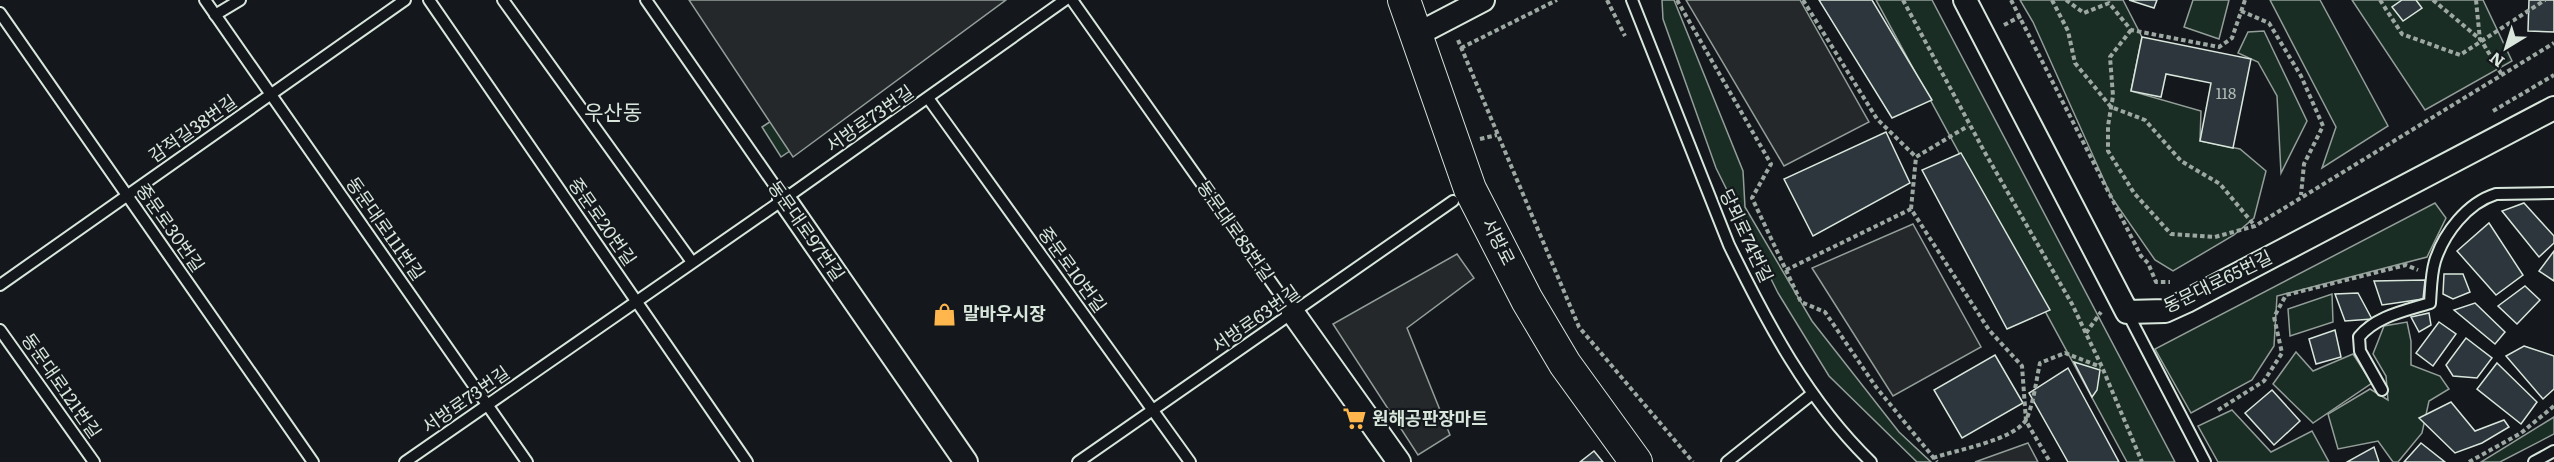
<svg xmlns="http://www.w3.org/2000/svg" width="2554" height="462" font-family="Literata,'Noto Sans KR',serif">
<rect width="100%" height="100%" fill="#14181c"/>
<g fill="#1a2d24" stroke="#939e99" stroke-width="1.5">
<polygon points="1662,0 1674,0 1743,171 1745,207 1812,321 1899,432 1931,462 1917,462 1829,376 1778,293 1716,168 1663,19"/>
<polygon points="1876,0 1932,0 2175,462 2127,462"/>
<polygon points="2020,0 2123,0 2142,37 2131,91 2201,111 2200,141 2240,149 2266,171 2254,218 2234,235 2173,271 2155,260 2112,198 2033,22"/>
<polygon points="2193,0 2229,0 2219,39 2184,27"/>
<polygon points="2270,0 2320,0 2388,126 2322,168 2336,127"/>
<polygon points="2352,0 2483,0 2512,61 2425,110"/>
<polygon points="2264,31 2307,121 2281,173 2277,96 2258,62 2238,53 2248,32"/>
<polygon points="785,112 803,142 781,157 762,127"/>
<polygon points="2435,203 2446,218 2427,257 2277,296 2274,346 2252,380 2191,413 2155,349"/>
<polygon points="2332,294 2333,322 2290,336 2288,309"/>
<polygon points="2407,322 2411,341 2411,365 2440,376 2449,389 2429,401 2422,433 2398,462 2393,462 2378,441 2338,449 2328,414 2370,389 2388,400 2386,376 2373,354 2384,326"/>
<polygon points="2296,352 2313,371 2353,354 2372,383 2313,423 2273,384"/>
<polygon points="2232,410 2271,452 2312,431 2329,462 2218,462 2198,426"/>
<polygon points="2554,417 2554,434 2500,462 2481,462"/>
</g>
<g fill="#24282b" stroke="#939e99" stroke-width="1.5">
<polygon points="689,0 1006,0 793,157"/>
<polygon points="1686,0 1800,0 1869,122 1784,166"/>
<polygon points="1913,224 1981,347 1893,396 1812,268"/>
<polygon points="1457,254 1474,278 1407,328 1450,435 1418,455 1333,324"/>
<polygon points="2028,443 2038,462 1975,462"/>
</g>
<g fill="#2c363c" stroke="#d8e6dc" stroke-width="1.5">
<polygon points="1819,0 1872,0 1932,100 1892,118"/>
<polygon points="2129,0 2157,0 2154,8"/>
<polygon points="2402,0 2416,0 2422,8 2403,21 2392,7"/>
<polygon points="2529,0 2554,0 2554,32 2528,31"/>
<polygon points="2142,37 2251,59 2233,148 2200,141 2211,83 2166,74 2161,97 2131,91"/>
<polygon points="1886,132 1910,183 1813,236 1784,179"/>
<polygon points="1961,153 2050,310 2007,329 1922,170"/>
<polygon points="2524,203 2554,236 2554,243 2539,257 2502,211"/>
<polygon points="2489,223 2523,275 2496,295 2457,251"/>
<polygon points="2554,251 2554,281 2539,271"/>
<polygon points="2444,274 2463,274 2470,292 2453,299 2443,294"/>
<polygon points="2425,280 2423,299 2382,305 2374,281"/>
<polygon points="2525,286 2540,300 2517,324 2498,306"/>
<polygon points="2358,293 2372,319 2345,321 2335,294"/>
<polygon points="2475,303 2505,332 2495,344 2454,310"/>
<polygon points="2429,313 2431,325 2419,332 2411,317"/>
<polygon points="2439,322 2456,334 2433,366 2416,353"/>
<polygon points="2335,330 2341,357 2316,364 2309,339"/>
<polygon points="2466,338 2492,358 2477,378 2453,376 2446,365"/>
<polygon points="2524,346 2554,356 2554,389 2543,399 2506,356"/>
<polygon points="1995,355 2023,403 1962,438 1934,390"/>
<polygon points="2074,362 2100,370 2097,390 2092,397"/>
<polygon points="2497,363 2537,402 2521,424 2477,389"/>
<polygon points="2068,368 2119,462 2068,462 2029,393"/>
<polygon points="2272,390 2300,421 2274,445 2245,413"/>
<polygon points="2451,402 2475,431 2504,420 2509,427 2482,443 2455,453 2419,418"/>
<polygon points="2421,443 2445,462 2404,462"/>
<polygon points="2374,447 2379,462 2347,462"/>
<polygon points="1594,451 1603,462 1580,462"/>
</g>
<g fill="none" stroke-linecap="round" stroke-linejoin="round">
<defs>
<g id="service">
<polyline points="205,0 527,462"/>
<polyline points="429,0 747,462"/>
<polyline points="503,0 692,262"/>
<polyline points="646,0 784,199"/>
<polyline points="1072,0 1293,313"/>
<path d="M1632,0L1729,245C1767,323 1808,401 1871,462"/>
<polyline points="0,13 313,462"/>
<polyline points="215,15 240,0"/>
<polyline points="928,98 1190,462"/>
<polyline points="0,285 405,0"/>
<polyline points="2127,312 2205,462"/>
<polyline points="0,330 94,462"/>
<path d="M2382,390L2360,351L2359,337C2376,316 2405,311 2430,303C2431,290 2431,274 2435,261C2444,233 2467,203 2496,194L2554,193"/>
<polyline points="405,462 790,195 1065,0"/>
<polyline points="1078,462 1453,201"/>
<polyline points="1727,462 1812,394"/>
<polyline points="2534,462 2554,451"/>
</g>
<g id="minor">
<polyline points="1965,0 2127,312 2165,311 2187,301 2554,108"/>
<polyline points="1416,35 1483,0"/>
<polyline points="784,199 966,462"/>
<polyline points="1293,313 1399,462"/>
</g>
<polyline id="secondary" points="1404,0 1470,189 1527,300 1565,364 1636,462"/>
</defs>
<use href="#service" stroke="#d8e6dc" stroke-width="14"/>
<use href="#minor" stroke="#d8e6dc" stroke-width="26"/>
<use href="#secondary" stroke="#d8e6dc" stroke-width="34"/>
<g stroke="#9da8a2" stroke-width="4" stroke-dasharray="4.5 3" stroke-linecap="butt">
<polyline points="1607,0 1625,36"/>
<polyline points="1677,0 1771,164 1752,198 1801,302 1825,312 1876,387 1937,462"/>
<polyline points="1803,0 1877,119 1916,157"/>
<polyline points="1903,0 1984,151 2072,304 2102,367 2142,462"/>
<polyline points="2011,0 2141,256 2148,263 2156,282 2170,282"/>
<polyline points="2052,0 2068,31 2075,63 2111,107 2145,120 2181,161 2220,184 2255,226"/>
<polyline points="2066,0 2084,13 2109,3 2131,30 2219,47 2232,38 2245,0"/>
<polyline points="2380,0 2402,34 2460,55 2545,0"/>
<polyline points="2433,0 2481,40 2502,75"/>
<polyline points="2476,0 2480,40"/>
<polyline points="2241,11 2269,23 2301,76 2323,126 2304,164 2301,195"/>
<polyline points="2004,25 2021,16"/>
<polyline points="2131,30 2110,57 2113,96 2108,126 2108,151 2134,193 2171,234 2215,237 2255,226 2554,43"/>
<polyline points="1458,40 1579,327 1693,462"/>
<polyline points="1461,48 1557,0"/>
<polyline points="2493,111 2554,75"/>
<polyline points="1480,139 1497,135"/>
<polyline points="1911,209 1916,157 1968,126"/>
<polyline points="1786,270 1911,209 1989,330 2022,366 2026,421 2050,462"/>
<polyline points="2086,333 2101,312"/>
<polyline points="2218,410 2264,381 2282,353 2274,317 2286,295 2406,265 2418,270"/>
<path d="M1933,458C1955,450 2017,440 2027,418C2034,401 2036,381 2040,363L2065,353L2101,367"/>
<polyline points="2469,462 2521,433 2554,406"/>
</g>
<use href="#service" stroke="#14181c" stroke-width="10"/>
<use href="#minor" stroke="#14181c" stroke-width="22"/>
<use href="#secondary" stroke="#14181c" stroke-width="32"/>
</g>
<defs>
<symbol id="shop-bare" viewBox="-9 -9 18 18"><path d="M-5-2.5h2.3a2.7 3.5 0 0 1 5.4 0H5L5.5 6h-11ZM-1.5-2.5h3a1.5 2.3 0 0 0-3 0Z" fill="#ffb74d" stroke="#14181c" stroke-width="2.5" paint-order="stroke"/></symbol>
<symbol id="supermarket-bare" viewBox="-9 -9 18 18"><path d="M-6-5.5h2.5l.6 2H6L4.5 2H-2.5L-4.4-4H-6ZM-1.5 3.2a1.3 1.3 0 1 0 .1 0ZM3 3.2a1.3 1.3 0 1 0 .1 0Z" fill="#ffb74d" stroke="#14181c" stroke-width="2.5" paint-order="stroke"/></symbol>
</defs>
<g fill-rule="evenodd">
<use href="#shop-bare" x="928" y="298" width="33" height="33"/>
<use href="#supermarket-bare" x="1338" y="402" width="33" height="33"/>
</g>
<g text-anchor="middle" stroke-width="4.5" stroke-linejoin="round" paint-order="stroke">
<g font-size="15" fill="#adbab4">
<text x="2226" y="99">118</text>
</g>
<g font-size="18" fill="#d8e6dc" stroke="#14181c">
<text transform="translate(870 119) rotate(-35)" y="6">서방로73번길</text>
<text transform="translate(193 129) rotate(-35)" y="6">감적길38번길</text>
<text transform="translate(602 222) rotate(55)" y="6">중문로20번길</text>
<text transform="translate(170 228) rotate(55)" y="6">중문로30번길</text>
<text transform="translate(385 229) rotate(55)" y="6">동문대로111번길</text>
<text transform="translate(806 231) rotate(55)" y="6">동문대로97번길</text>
<text transform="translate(1235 231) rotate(55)" y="6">동문대로85번길</text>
<text transform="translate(1746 236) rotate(65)" y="6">당뫼로74번길</text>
<text transform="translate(1498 242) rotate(63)" y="6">서방로</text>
<text transform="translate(1072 270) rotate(54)" y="6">중문로10번길</text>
<text transform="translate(2218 282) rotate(-26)" y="6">동문대로65번길</text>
<text transform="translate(1256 319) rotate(-35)" y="6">서방로63번길</text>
<text transform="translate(61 386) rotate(55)" y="6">동문대로121번길</text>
<text transform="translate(466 400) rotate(-35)" y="6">서방로73번길</text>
</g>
<g font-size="18" font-weight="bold" fill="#d8e6dc" stroke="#14181c" text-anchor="start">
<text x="963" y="320">말바우시장</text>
<text x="1372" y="425">원해공판장마트</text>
</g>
<g font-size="21" fill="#d8e6dc" stroke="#14181c">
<text x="613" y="120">우산동</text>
</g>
</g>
<g transform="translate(2506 48) rotate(218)" stroke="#14181c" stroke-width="4.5" paint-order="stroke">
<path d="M0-4.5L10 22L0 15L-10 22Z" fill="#d8e6dc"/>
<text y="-9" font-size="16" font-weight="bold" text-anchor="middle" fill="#d8e6dc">N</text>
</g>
</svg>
